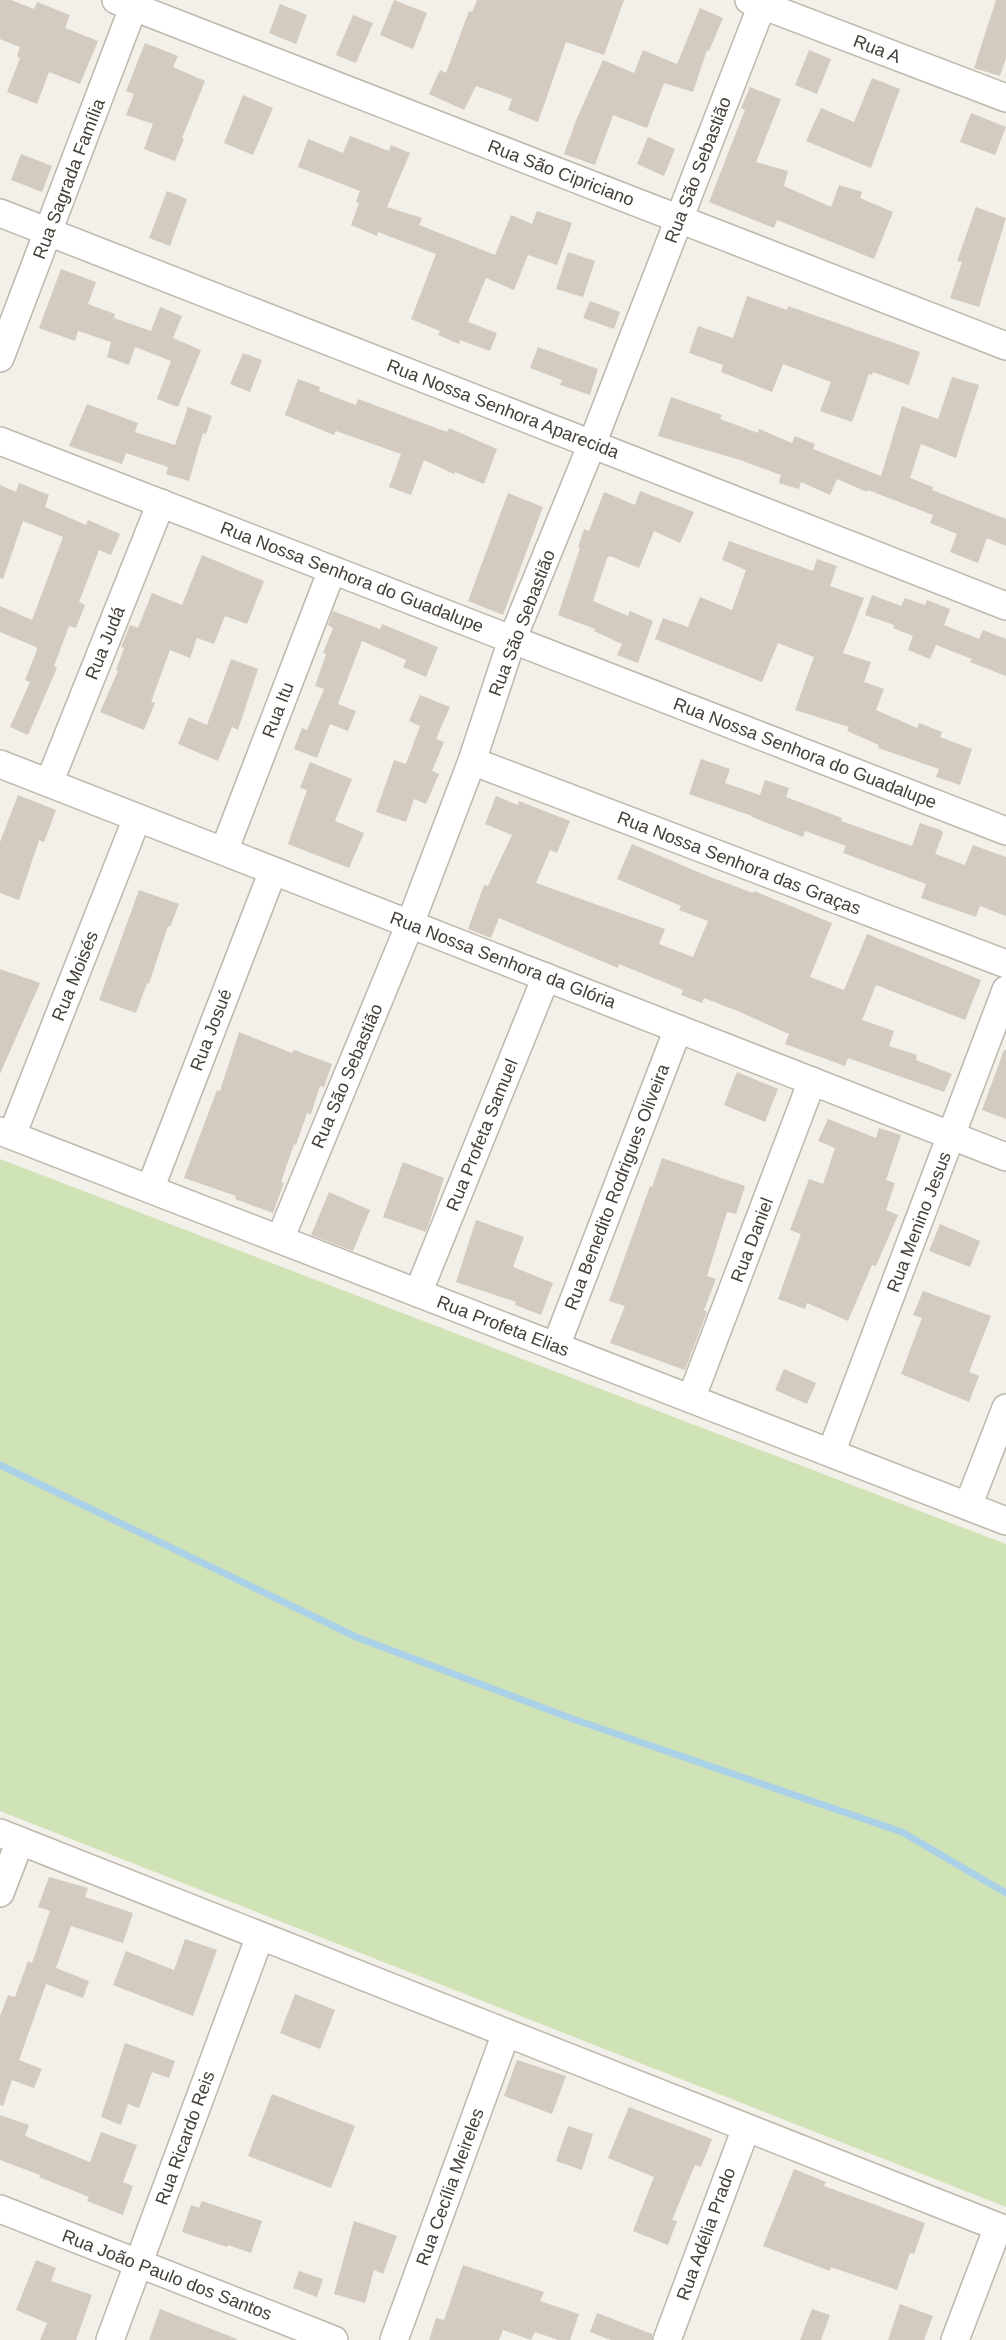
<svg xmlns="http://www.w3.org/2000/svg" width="1006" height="2340" font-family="Helvetica,sans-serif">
<rect width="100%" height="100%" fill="#f3efe9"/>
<polygon fill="#cfe3b6" points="0,1159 1006,1544 1006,2207 0,1811"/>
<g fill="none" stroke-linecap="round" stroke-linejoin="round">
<polyline stroke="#abd1e9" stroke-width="7" points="0,1465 356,1637 570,1718 902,1832 1006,1893"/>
</g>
<g fill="#d3cbbf">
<polygon points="0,0 11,0 34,9 37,2 70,15 65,28 98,41 80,84 49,72 37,104 7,92 20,58 17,56 20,47 0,39"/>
<polygon points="394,0 427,13 413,49 380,35"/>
<polygon points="477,0 624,0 604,55 566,42 538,122 508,110 512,99 476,86 464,110 429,94 440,70 446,73 469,11 472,12"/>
<polygon points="996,0 1006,0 1006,58 1000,76 974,68"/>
<polygon points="280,4 307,15 296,44 269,33"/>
<polygon points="700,8 723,18 709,51 707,50 693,92 664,83 647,128 613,115 595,165 564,154 577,118 603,60 634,73 643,50 677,64"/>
<polygon points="353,15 373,23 356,63 336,55"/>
<polygon points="145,43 178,56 173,67 205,81 182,138 184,139 175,161 144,149 153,124 126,115 134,94 126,91"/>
<polygon points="809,50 831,59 817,94 795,85"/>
<polygon points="872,78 900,89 871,168 806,141 821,108 854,122"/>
<polygon points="750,87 781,99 756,162 788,171 784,186 831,207 839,185 862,192 860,198 893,212 874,259 777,220 774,228 709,202 745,110 741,108"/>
<polygon points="243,95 273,108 253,155 224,143"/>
<polygon points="971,113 1006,127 995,155 960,142"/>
<polygon points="350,136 389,151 391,145 410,153 387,207 422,218 419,225 495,255 511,215 532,224 537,211 572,223 557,265 528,255 514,290 486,278 468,322 497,333 490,351 460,340 459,344 438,335 440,331 411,319 436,254 378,232 377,236 351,225 359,203 356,202 360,191 298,167 308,139 343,153"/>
<polygon points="648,137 675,149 664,176 637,164"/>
<polygon points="21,154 52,166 42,192 11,180"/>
<polygon points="167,191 187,199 170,246 149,238"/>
<polygon points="976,207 1006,218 979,307 950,298 962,262 957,261"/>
<polygon points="568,252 595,261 583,297 556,289"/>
<polygon points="61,269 96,282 88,304 115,314 114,318 151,331 160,307 182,316 173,338 201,350 178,407 157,399 171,361 135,347 129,365 107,357 111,342 78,331 75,341 39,328"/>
<polygon points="747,296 787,310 788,306 920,352 909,385 873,372 872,375 869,374 852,422 820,411 831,382 783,364 772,392 721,372 723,365 689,353 698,326 733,338"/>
<polygon points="590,301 620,312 614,329 583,318"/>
<polygon points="538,347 598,369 590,395 560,385 562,380 530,368"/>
<polygon points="243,353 262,360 250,392 230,384"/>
<polygon points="952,377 979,385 956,458 921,444 910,478 933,487 932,490 1006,519 1006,546 987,538 978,563 950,552 957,534 930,523 933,515 868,490 867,492 837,479 830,495 801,482 799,489 779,483 781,475 740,460 658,436 671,397 722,415 720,419 758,433 759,429 792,443 795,436 815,444 813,449 881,476 902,406 938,419"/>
<polygon points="298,379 320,387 319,391 356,405 358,399 447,432 449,428 497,449 484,484 455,472 454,474 424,460 411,495 389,487 401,454 336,431 334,435 285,415"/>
<polygon points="87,404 138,423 135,432 175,445 188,407 212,416 206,434 203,433 189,481 166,474 168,467 126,453 122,464 69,446"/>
<polygon points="19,483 49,495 45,507 86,525 88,520 120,534 111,555 99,550 79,602 85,605 76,628 69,626 54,666 57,668 28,735 10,727 30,682 25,680 37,650 36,647 0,632 0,606 32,620 63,537 23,521 3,579 0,578 0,485 16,492"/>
<polygon points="640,491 694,512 680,543 654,531 639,568 610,556 607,558 593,601 628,616 630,611 653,621 638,663 617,655 622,644 594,631 595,629 558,615 580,548 578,547 584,529 589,531 604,492 635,505"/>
<polygon points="508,493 543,507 503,615 468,601"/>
<polygon points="729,541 813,571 817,559 837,566 830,586 864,598 843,653 871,662 864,682 884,689 876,710 917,728 919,723 942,732 940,737 972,749 960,785 936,777 939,769 878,748 879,745 847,731 849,727 795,710 814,657 778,643 762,682 655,639 663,618 688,627 700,597 732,610 746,570 722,560"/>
<polygon points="202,555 264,581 247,624 225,616 214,644 197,638 190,658 170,650 151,702 155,703 144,730 100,712 118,671 116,670 124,648 121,647 130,625 138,628 152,593 182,605"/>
<polygon points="872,595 901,606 905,598 925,605 927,600 950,609 944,625 979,639 983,630 1006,639 1006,676 970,662 972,659 936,645 930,659 908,650 913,636 893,628 894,625 865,615"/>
<polygon points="333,611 380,629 382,624 438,647 426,677 403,667 406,660 362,641 338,704 356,711 348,731 330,724 317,758 294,749 302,728 307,730 324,689 315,686 326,654 323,653 333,628 328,625"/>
<polygon points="231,659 258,669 238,730 232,727 218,761 178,744 189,717 207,725"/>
<polygon points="420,695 450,707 436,739 444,742 432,771 439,774 426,804 414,799 406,822 376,812 394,760 406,764 420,726 409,721"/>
<polygon points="701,759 730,769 725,783 760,795 765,780 789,788 786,797 842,818 841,821 912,846 920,823 941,830 943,833 935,854 965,865 973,845 1006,857 1006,916 980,906 976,917 921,898 926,884 843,853 846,846 805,831 803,837 752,817 752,816 689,794"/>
<polygon points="310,762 352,779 335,821 364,833 349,868 288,844 307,790 300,788"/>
<polygon points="18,795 56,810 44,842 39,840 19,900 0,893 0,842"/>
<polygon points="496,796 518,805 519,801 570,821 557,853 550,850 536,883 665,929 659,944 693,957 708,921 679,910 681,906 617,879 632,844 705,875 753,893 754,891 832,923 810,977 844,990 867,934 981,980 965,1020 876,985 862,1020 894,1031 889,1046 917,1055 916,1060 952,1074 944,1092 848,1058 845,1066 785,1044 789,1034 740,1012 704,998 702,1003 681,995 683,990 619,964 618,968 499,918 491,938 468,929 484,885 488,886 512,835 485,824"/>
<polygon points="139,890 179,904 170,927 168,926 149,984 147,983 136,1013 99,1000"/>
<polygon points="0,969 40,983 0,1074"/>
<polygon points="239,1032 292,1053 294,1050 332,1064 324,1087 320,1086 311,1114 307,1113 296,1145 294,1144 281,1182 284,1183 273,1213 235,1199 236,1196 184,1178 217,1090 220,1091"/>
<polygon points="1004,1050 1006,1050 1006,1119 982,1110"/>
<polygon points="737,1072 778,1089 765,1122 724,1105"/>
<polygon points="828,1119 876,1138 879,1128 901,1135 886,1180 895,1183 886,1210 898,1215 876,1266 872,1265 848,1321 807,1303 805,1309 778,1299 801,1234 790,1230 809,1179 823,1184 835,1148 818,1141"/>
<polygon points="662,1158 745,1186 736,1214 727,1212 707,1276 716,1279 704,1310 707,1312 685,1370 610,1343 625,1306 609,1301 650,1186 652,1187"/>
<polygon points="403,1162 444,1178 426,1232 383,1217"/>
<polygon points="329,1192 370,1210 353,1251 311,1235"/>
<polygon points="476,1220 524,1237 513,1267 553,1283 541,1315 515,1305 516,1302 456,1282"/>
<polygon points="940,1224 980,1241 970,1267 929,1251"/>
<polygon points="923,1291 991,1316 969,1372 979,1376 969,1402 901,1374 922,1318 913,1315"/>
<polygon points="784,1369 816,1383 807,1404 775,1390"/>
<polygon points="49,1877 88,1888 85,1897 133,1913 123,1943 71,1926 56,1968 89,1981 83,1998 46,1984 19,2060 42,2069 34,2088 12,2080 3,2106 0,2105 0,2016 8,1995 15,1997 28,1961 32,1963 50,1911 38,1907"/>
<polygon points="185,1939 217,1950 193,2016 113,1985 126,1951 174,1970"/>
<polygon points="295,1994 335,2010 320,2049 280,2033"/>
<polygon points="125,2043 175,2061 169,2078 152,2072 139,2108 128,2104 121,2125 101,2117"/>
<polygon points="517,2060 566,2076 552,2114 504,2096"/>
<polygon points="272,2094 355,2126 331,2188 248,2156"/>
<polygon points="629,2107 712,2139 701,2167 695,2165 672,2220 677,2221 668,2245 633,2231 654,2177 608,2158"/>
<polygon points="0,2115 29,2125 25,2136 90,2162 101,2132 137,2145 123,2182 133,2186 123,2215 87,2201 89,2197 39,2177 40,2175 0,2160"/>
<polygon points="568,2126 593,2134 582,2170 556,2161"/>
<polygon points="794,2169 826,2182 824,2186 925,2223 914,2254 910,2253 897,2290 831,2267 830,2271 763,2246"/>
<polygon points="202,2201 262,2221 251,2253 228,2245 227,2247 182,2232 191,2205 199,2208"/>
<polygon points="354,2221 397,2236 383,2274 374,2270 365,2303 334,2294"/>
<polygon points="36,2260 56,2268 51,2281 92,2295 76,2340 40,2340 47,2323 16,2310"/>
<polygon points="463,2265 544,2292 540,2301 579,2314 570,2340 558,2340 535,2332 531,2340 503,2330 499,2340 429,2340 436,2318 444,2320"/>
<polygon points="299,2271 323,2279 317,2297 293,2288"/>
<polygon points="900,2304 933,2316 924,2340 888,2340"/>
<polygon points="160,2309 237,2339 236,2340 149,2340"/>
<polygon points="812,2309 830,2315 821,2340 800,2340"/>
<polygon points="597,2313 652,2334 652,2340 611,2340 590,2332"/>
</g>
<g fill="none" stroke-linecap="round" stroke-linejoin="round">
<defs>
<g id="street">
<polyline points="116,0 1006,346"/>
<polyline points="749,0 1006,98"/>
<polyline points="0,213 1006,606"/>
<polyline points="0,358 136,0"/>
<polyline points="0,441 1006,831"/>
<polyline points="472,761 1006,964"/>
<polyline points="0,764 1006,1157"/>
<polyline points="49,783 161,503"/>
<polyline points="224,851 332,570"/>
<polyline points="0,1131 1006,1521"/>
<polyline points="12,1135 137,818"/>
<polyline points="150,1189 273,871"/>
<polyline points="280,1239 410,924 472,761 512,640 592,444 762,5"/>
<polyline points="418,1293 546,977"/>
<polyline points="556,1346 678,1029"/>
<polyline points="691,1399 812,1081"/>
<polyline points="831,1453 1006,990"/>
<polyline points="968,1506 1006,1408"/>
<polyline points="0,1833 1006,2230"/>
<polyline points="0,1893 20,1841"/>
<polyline points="0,2209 334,2340"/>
<polyline points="110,2340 260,1936"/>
<polyline points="394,2340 506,2033"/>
<polyline points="667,2340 746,2128"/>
<polyline points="955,2340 998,2227"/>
</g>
</defs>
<use href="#street" stroke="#bdb7ac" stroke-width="30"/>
<use href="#street" stroke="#fff" stroke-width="27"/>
</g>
<g text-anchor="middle" stroke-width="6" stroke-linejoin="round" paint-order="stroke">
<g font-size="18" fill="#454038" stroke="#fff">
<text transform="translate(877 49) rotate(21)" y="6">Rua A</text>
<text transform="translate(698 170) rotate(-69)" y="6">Rua São Sebastião</text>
<text transform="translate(561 173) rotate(21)" y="6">Rua São Cipriciano</text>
<text transform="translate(69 179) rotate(-69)" y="6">Rua Sagrada Família</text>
<text transform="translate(503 409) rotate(21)" y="6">Rua Nossa Senhora Aparecida</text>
<text transform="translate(352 577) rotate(21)" y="6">Rua Nossa Senhora do Guadalupe</text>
<text transform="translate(522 623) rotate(-69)" y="6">Rua São Sebastião</text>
<text transform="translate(105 643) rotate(-68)" y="6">Rua Judá</text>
<text transform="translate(278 710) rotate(-69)" y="6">Rua Itu</text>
<text transform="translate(805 753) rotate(21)" y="6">Rua Nossa Senhora do Guadalupe</text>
<text transform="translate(739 863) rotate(21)" y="6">Rua Nossa Senhora das Graças</text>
<text transform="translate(503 960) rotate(21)" y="6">Rua Nossa Senhora da Glória</text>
<text transform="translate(75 976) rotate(-68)" y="6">Rua Moisés</text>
<text transform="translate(211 1030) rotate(-69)" y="6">Rua Josué</text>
<text transform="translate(347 1076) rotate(-67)" y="6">Rua São Sebastião</text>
<text transform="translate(482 1135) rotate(-68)" y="6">Rua Profeta Samuel</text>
<text transform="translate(617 1187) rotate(-69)" y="6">Rua Benedito Rodrigues Oliveira</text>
<text transform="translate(919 1222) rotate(-69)" y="6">Rua Menino Jesus</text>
<text transform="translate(752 1240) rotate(-69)" y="6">Rua Daniel</text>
<text transform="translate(503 1326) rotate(21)" y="6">Rua Profeta Elias</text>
<text transform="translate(185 2138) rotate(-70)" y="6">Rua Ricardo Reis</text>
<text transform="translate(450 2187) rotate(-70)" y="6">Rua Cecília Meireles</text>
<text transform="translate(706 2234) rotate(-70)" y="6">Rua Adélia Prado</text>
<text transform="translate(167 2275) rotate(21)" y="6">Rua João Paulo dos Santos</text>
</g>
</g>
</svg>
